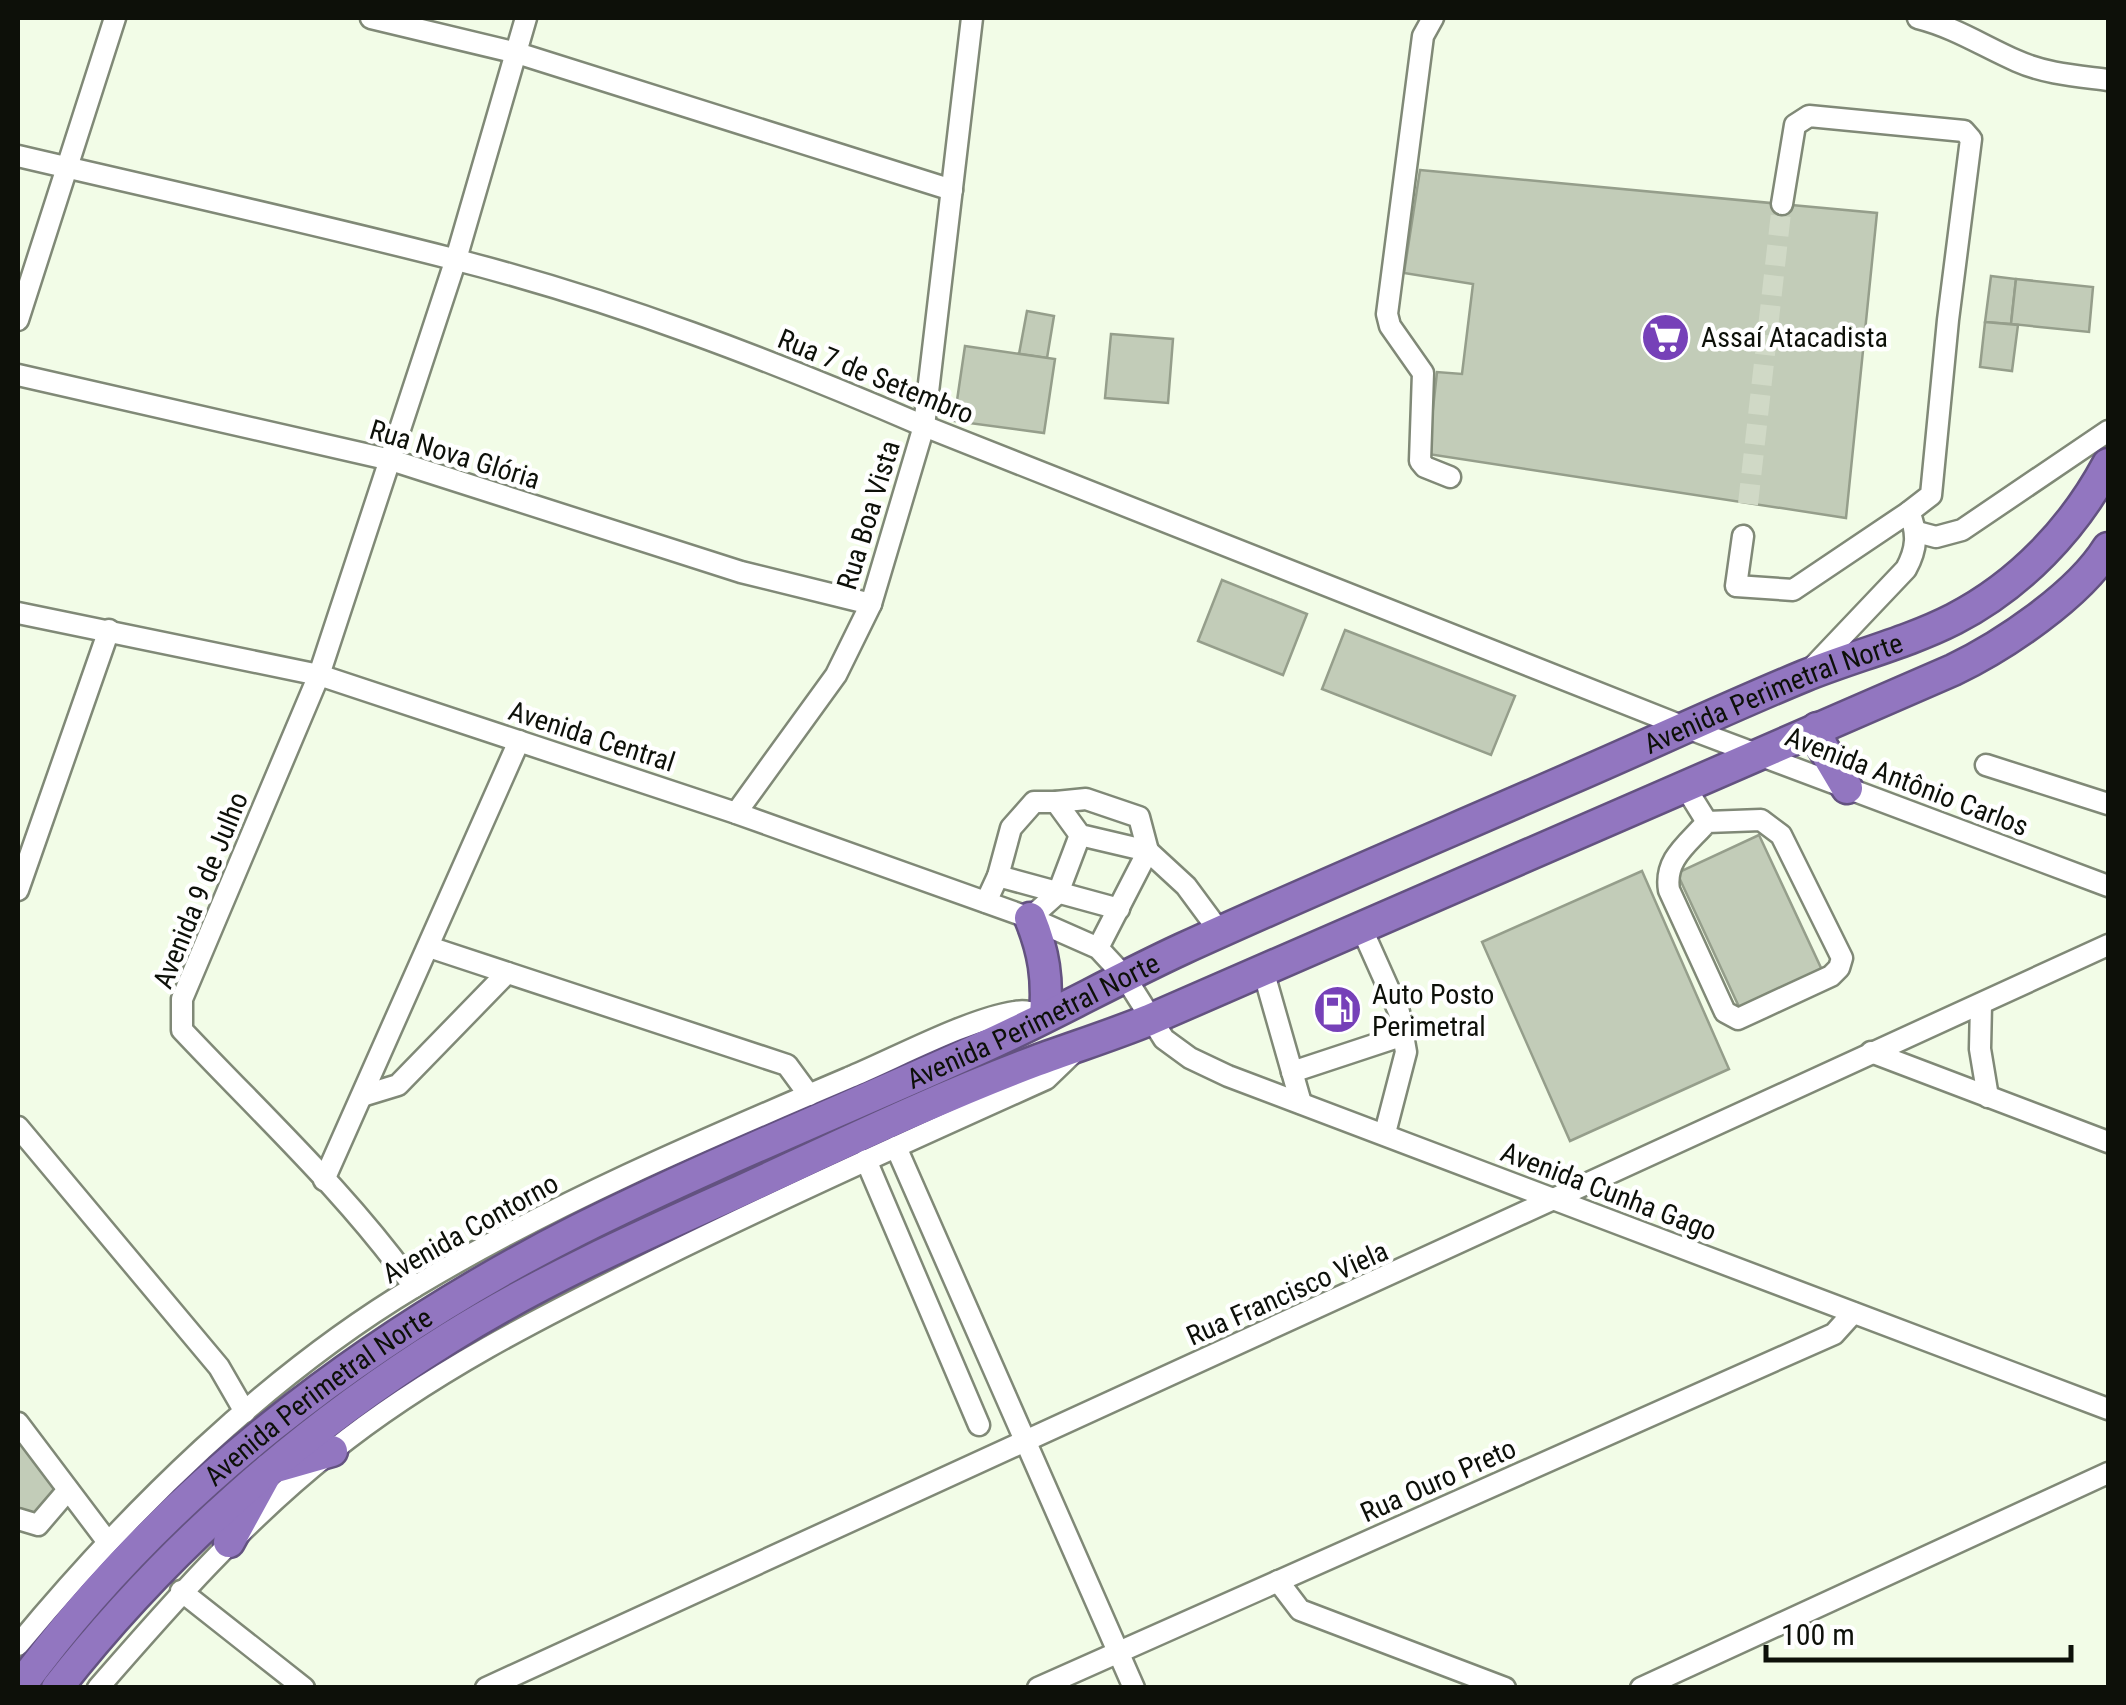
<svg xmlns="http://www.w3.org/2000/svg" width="2126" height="1705" font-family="'Roboto Condensed',sans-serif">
<rect width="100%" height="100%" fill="#f2fce7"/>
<g fill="#c2ccb8" stroke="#959e8b" stroke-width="2.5">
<polygon points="1420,170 1877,213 1846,518 1428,454 1437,372 1462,374 1473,284 1404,273"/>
<polygon points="1991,276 2016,279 2011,324 1985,322"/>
<polygon points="2016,279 2093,287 2089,332 2011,324"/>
<polygon points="1027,311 1054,316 1047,358 1019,354"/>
<polygon points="1985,322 2018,325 2012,371 1980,367"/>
<polygon points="1111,334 1173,339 1168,403 1105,398"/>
<polygon points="965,346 1055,359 1044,433 954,421"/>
<polygon points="1222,580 1307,614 1283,675 1198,641"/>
<polygon points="1345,630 1515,696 1491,755 1322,689"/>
<polygon points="1759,835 1822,970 1740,1009 1677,873"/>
<polygon points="1642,871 1729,1069 1570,1141 1482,942"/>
<polygon points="18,1435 59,1490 36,1516 18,1511"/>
</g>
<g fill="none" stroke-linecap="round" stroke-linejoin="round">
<polyline stroke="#d0d9c6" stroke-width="20" stroke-dasharray="20 10" stroke-linecap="butt" points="1748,504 1782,204"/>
<defs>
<g id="minor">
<polyline points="371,18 517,53 952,190"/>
<polyline points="1433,18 1423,36 1387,314 1390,326 1423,373 1420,461 1425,467 1450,477"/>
<path d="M1918,18C1954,27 1983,46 2017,61C2046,74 2078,76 2108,80"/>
<path d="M18,156C163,190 309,222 453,259C615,300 771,360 924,426L1687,728L2108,886"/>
<polyline points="1782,204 1795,125 1809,116 1964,131 1971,139 1948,320 1931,495 1909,512"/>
<polyline points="18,320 115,18"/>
<polyline points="18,375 391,460 741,572 871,604"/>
<polyline points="1917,532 1936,537 1962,530 2108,431"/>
<path d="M1743,536L1736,586L1793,590L1909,512C1918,533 1917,549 1906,569L1813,667"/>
<polyline points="18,613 319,675 736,813 1030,918 1098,948 1125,977 1164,1039 1190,1058 1228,1076 2108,1409"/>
<polyline points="1986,765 2108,804"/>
<polyline points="1684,785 1707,822"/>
<polyline points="1056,802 1086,799 1139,817 1148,851 1098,948"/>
<polyline points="736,813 836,675 871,604 924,426 972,18"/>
<path d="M1761,820L1781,835L1842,958L1839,968L1831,976L1738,1019L1725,1012L1669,890C1664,859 1688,844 1707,822Z"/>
<polyline points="998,876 1119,909"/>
<polyline points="18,890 109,630"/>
<polyline points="986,902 998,876 1011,828 1034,802 1056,802 1080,835 1148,851 1186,886 1220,932"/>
<polyline points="1030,918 1058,893 1080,835"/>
<polyline points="1361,927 1399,1012 1406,1052 1385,1133"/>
<polyline points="429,947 787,1065 809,1095"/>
<polyline points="1263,970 1301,1103"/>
<polyline points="1981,1004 1980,1049 1988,1097"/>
<polyline points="1871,1052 2108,1142"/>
<polyline points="1292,1072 1404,1035"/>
<polyline points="362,1096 398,1085 507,973"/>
<polyline points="18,1127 219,1367 245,1412"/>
<polyline points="896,1147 1134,1688"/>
<polyline points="866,1160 979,1425"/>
<polyline points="324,1180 519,741"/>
<path d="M414,1287C347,1193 260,1113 182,1030V999L319,675L456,259L526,18"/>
<polyline points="18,1423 107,1541"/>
<polyline points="18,1519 38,1525 68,1490"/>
<polyline points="1278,1581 1300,1610 1505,1688"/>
<polyline points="181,1591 304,1688"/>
<path d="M18,1645C128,1512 267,1375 416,1286C554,1203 705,1139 853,1076C898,1057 969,1019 1015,1012C1026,1010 1035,1013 1045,1016"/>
<path d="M98,1688C171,1604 244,1521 331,1452C429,1373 543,1316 656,1260C784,1197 915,1138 1046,1079L1073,1053"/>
<polyline points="486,1688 2108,945"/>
<polyline points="1038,1688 1834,1334 1853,1313"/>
<polyline points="1641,1688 2108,1473"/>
</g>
<g id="highway">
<polyline points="1817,728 1822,746 1847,788"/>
<path d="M1030,918C1044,952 1048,979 1045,1016"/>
<polyline points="229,1542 269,1469 332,1451"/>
<path id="s1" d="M19,1688C162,1492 363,1339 578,1230C710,1164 848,1108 983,1047C1050,1017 1115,980 1182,949C1309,891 1439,836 1567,780C1646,746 1724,709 1804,676C1853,656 1907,643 1954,619C2020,585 2074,528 2108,464"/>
<path d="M57,1688C165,1550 300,1431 449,1338C538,1282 636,1238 732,1195C832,1149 932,1100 1036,1061C1074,1047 1112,1035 1149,1020L1953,670C2003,646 2078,596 2108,548"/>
</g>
</defs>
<use href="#minor" stroke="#808977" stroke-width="25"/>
<use href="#highway" stroke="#635280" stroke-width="35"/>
<use href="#minor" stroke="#fff" stroke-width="20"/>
<use href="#highway" stroke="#9276c0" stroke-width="30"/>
</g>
<defs>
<symbol id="supermarket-disc" viewBox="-11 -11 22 22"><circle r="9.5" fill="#7641b8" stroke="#fff"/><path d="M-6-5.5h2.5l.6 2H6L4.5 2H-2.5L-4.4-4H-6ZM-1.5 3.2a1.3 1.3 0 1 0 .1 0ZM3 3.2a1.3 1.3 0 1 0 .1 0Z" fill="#fff"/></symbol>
<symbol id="fuel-disc" viewBox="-11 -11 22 22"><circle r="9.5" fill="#7641b8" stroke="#fff"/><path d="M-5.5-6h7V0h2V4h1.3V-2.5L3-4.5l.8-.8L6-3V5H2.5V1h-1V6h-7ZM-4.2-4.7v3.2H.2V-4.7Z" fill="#fff"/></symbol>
</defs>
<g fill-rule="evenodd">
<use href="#supermarket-disc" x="1638" y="310" width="55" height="55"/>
<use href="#fuel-disc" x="1310" y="982" width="55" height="55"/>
</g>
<g text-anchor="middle" stroke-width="9" stroke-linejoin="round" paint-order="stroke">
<g font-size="28" fill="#0d1009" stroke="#fff" text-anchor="start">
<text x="1701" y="347">Assaí Atacadista</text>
<text x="1372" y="1004">Auto Posto<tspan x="1372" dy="32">Perimetral</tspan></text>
</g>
<g font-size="28" fill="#0d1009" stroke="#fff">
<text transform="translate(876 376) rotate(22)" y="10">Rua 7 de Setembro</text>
<text transform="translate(455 454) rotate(17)" y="10">Rua Nova Glória</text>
<text transform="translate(868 515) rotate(-73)" y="10">Rua Boa Vista</text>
<text dy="10" stroke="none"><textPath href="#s1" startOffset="2040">Avenida Perimetral Norte</textPath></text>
<text transform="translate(592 736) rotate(18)" y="10">Avenida Central</text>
<text transform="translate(1907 781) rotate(21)" y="10">Avenida Antônio Carlos</text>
<text transform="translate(200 890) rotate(-68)" y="10">Avenida 9 de Julho</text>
<text dy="10" stroke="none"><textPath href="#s1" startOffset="1230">Avenida Perimetral Norte</textPath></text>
<text transform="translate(1609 1191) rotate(21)" y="10">Avenida Cunha Gago</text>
<text transform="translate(470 1228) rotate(-29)" y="10">Avenida Contorno</text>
<text transform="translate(1287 1293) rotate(-24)" y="10">Rua Francisco Viela</text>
<text dy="10" stroke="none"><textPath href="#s1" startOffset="420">Avenida Perimetral Norte</textPath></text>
<text transform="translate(1438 1480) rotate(-24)" y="10">Rua Ouro Preto</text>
</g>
</g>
<rect width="2126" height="1705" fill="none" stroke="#0d1009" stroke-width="40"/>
<path d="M1766 1645v15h305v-15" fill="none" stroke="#0d1009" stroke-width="5"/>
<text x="1781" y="1645" font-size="30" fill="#0d1009" stroke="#ffffff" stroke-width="8" paint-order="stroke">100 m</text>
</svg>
